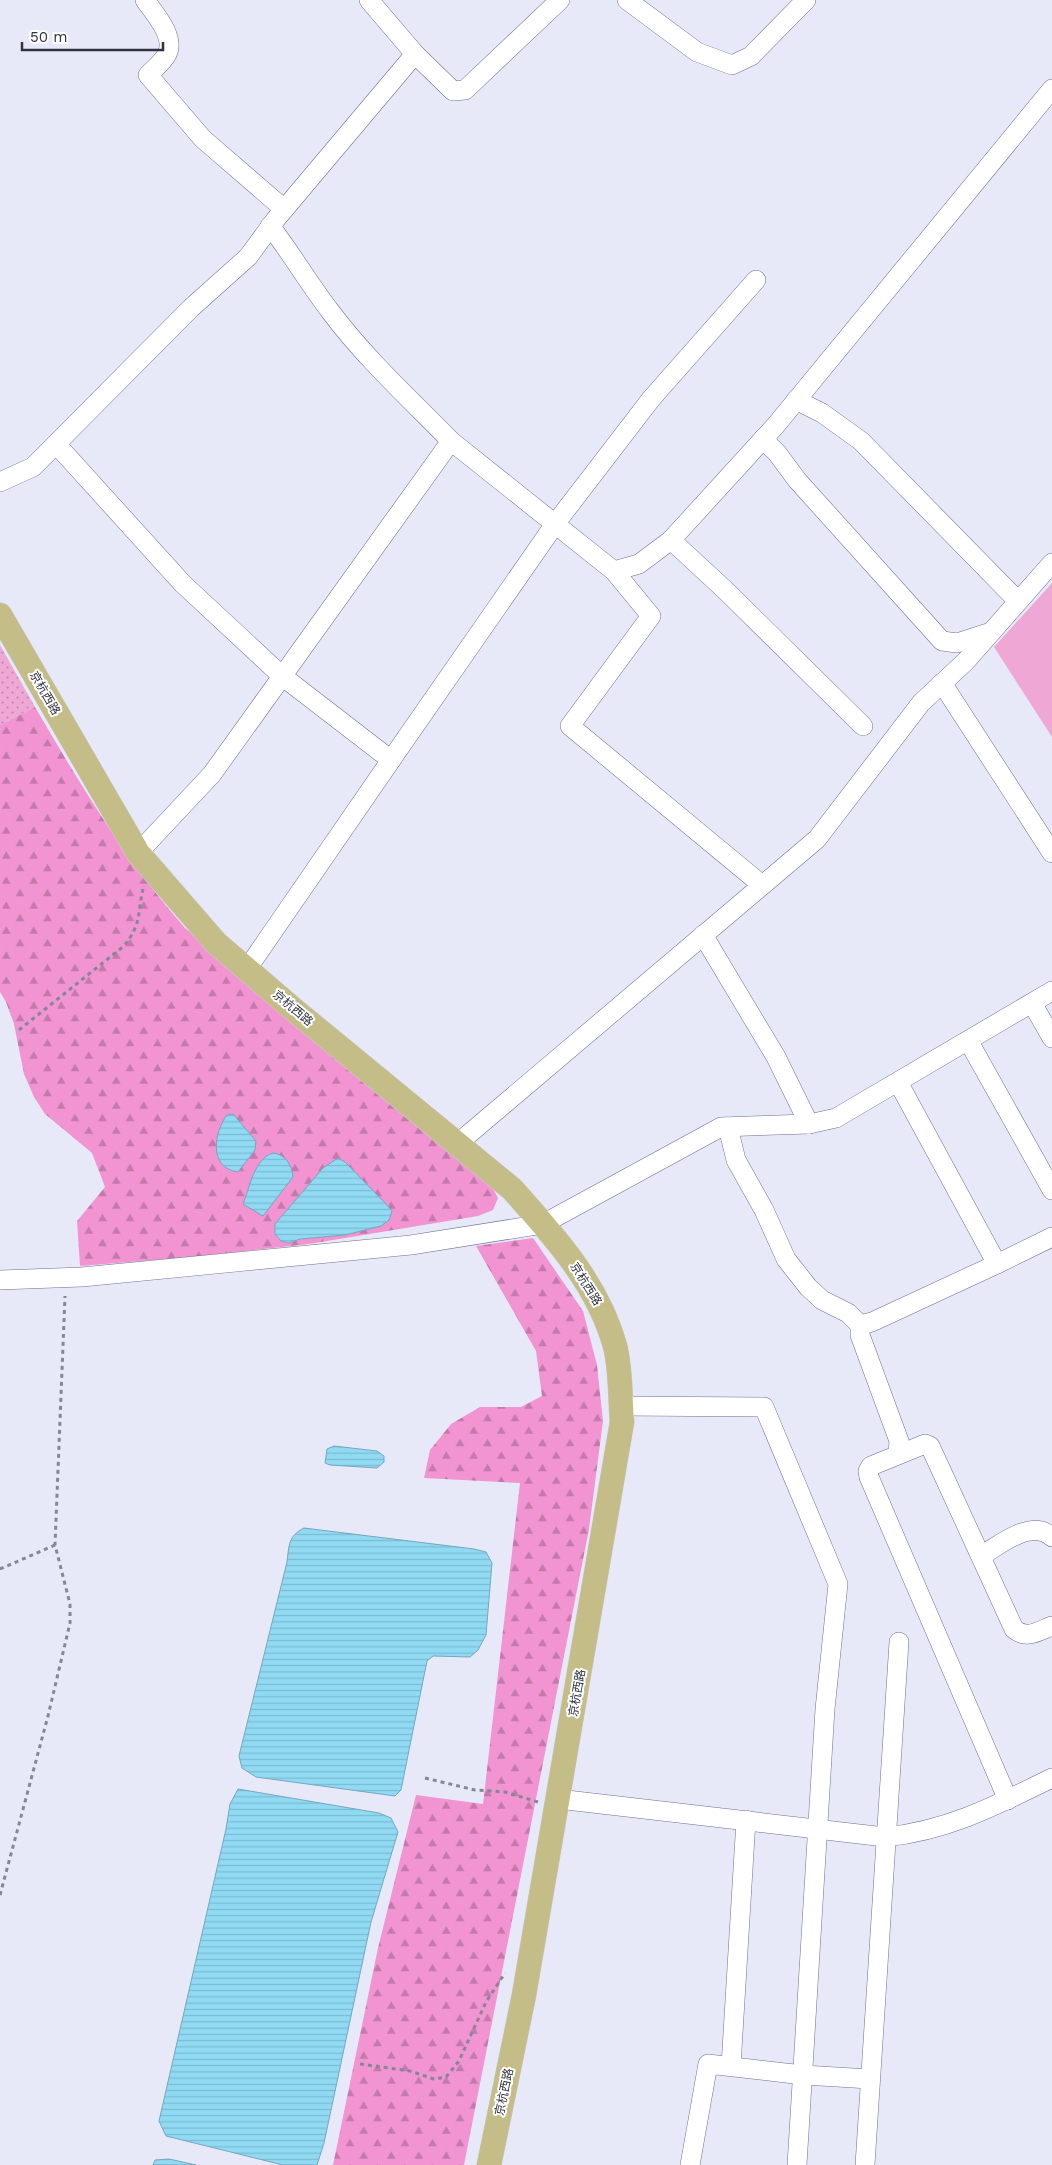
<svg xmlns="http://www.w3.org/2000/svg" width="1052" height="2165" font-family="'Work Sans','Noto Sans SC',sans-serif">
<defs>
<pattern id="grass-dots" width="8" height="8" patternUnits="userSpaceOnUse" patternTransform="scale(1.25)"><rect width="8" height="8" fill="#efa8d5"/><path d="M2 2h.1M6 6h.1" fill="none" stroke="#c289ae" stroke-width="1.8" stroke-linecap="round"/></pattern>
<pattern id="forest-firs" width="22" height="20" patternUnits="userSpaceOnUse" patternTransform="scale(1.25)"><rect width="22" height="20" fill="#f194d1"/><path d="M5 1l3.5 6h-7zM16 11l3.5 6h-7z" fill="#c479ab"/></pattern>
<pattern id="water-rules" width="6" height="5" patternUnits="userSpaceOnUse" patternTransform="scale(1.25)"><rect width="6" height="5" fill="#90daf3"/><path d="M0 2.5h6" fill="none" stroke="#7cbcd1"/></pattern>
</defs>
<rect width="100%" height="100%" fill="#e7e9f8"/>
<polygon fill="url(#grass-dots)" points="0,645 35,707 0,725"/>
<g fill="url(#forest-firs)">
<path d="M35,707C80,784 126,861 185,928L489,1181L498,1198L493,1210L478,1216L309,1244L191,1257L80,1266L77,1221L105,1187L92,1153L45,1114L34,1097L24,1074L14,1024L6,1002L0,992V725Z"/>
<polygon points="533,1238 583,1311 597,1365 603,1421 589,1529 464,2165 333,2165 378,1948 416,1795 483,1804 520,1483 424,1478 430,1450 451,1424 480,1407 521,1407 542,1396 536,1351 476,1246"/>
</g>
<polygon fill="#efa8d5" points="1052,583 1052,737 994,647"/>
<g fill="url(#water-rules)" stroke="#73a8bd">
<path d="M233,1114L256,1141L255,1150L238,1172C208,1168 214,1132 227,1115Z"/>
<path d="M273,1153C285,1154 292,1165 293,1177L263,1216L243,1204C250,1187 254,1159 273,1153Z"/>
<polygon points="338,1158 345,1162 386,1204 392,1211 389,1220 381,1226 345,1235 300,1239 289,1243 281,1241 275,1234 275,1224 323,1168"/>
<polygon points="334,1446 377,1451 384,1456 384,1462 377,1468 330,1465 325,1463 327,1449"/>
<path d="M304,1528L474,1549L486,1552L492,1563L486,1635L478,1650L470,1657L433,1656L427,1661L401,1790L395,1796L256,1777L242,1768L239,1756L287,1562C289,1546 288,1536 304,1528Z"/>
<polygon points="238,1789 379,1813 391,1818 398,1832 371,1922 324,2143 317,2165 283,2165 166,2136 159,2121 226,1829 230,1804"/>
<polygon points="169,2159 196,2165 153,2165 155,2160"/>
</g>
<g fill="none" stroke-linecap="round" stroke-linejoin="round">
<defs>
<g id="minor">
<path d="M145,0C154,13 176,37 167,54C163,62 154,69 148,75L203,139L284,209"/>
<polyline points="369,0 415,54"/>
<polyline points="627,0 697,52 732,65 751,56 806,0"/>
<path d="M270,226C292,254 309,284 330,311C365,358 410,399 451,441"/>
<polyline points="796,400 822,413 861,441 1018,601"/>
<polyline points="763,439 777,453 797,480 942,641 957,643 991,632"/>
<polyline points="57,445 183,584 282,676 391,760 247,969"/>
<polyline points="0,482 33,467 191,308 248,257 276,219 415,54 453,91 465,90 560,0"/>
<polyline points="671,540 724,589 863,726"/>
<polyline points="614,571 651,616 570,726 762,885"/>
<polyline points="942,683 1052,853"/>
<polyline points="391,760 555,524 651,399 756,280"/>
<polyline points="138,853 212,774 451,441 614,571 639,564 671,540 776,425 1052,89"/>
<polyline points="703,935 776,1057 809,1124"/>
<polyline points="1032,1003 1052,1038"/>
<polyline points="969,1042 1052,1190"/>
<polyline points="898,1082 997,1264 1052,1237"/>
<polyline points="728,1127 736,1160 764,1210 786,1259 808,1287 822,1300 848,1313 860,1325 860,1335 899,1441 898,1454"/>
<polyline points="457,1144 817,839 921,703 966,661 1052,563"/>
<polyline points="0,1280 82,1277 411,1245 543,1224 721,1127 809,1124 836,1118 1052,991"/>
<polyline points="860,1325 872,1322 997,1264"/>
<polyline points="621,1406 764,1407 838,1584 825,1709 797,2165"/>
<path d="M981,1556C1000,1545 1031,1518 1052,1537"/>
<path d="M558,1799L885,1837C947,1831 997,1805 1052,1778"/>
<path d="M1008,1800L869,1477L868,1471L871,1466L925,1444L930,1446L1014,1629C1027,1640 1038,1631 1052,1626"/>
<polyline points="731,2066 746,1820"/>
<polyline points="690,2165 708,2064 803,2075 870,2079"/>
<polyline points="865,2165 899,1642"/>
</g>
<path id="major" d="M0,615L138,853L216,943L293,1009L512,1189C554,1236 598,1284 615,1346C621,1369 620,1398 622,1422L524,1995L489,2165"/>
</defs>
<use href="#minor" stroke="#6d7091" stroke-width="20"/>
<use href="#major" stroke="#c9cacd" stroke-width="25"/>
<g stroke="#858795" stroke-width="3" stroke-dasharray="4 4" stroke-linecap="butt">
<path d="M19,1030L124,946C142,923 137,915 143,889"/>
<polyline points="0,1569 55,1545"/>
<polyline points="425,1778 475,1790 505,1792 538,1802"/>
<polyline points="0,1895 48,1716 70,1623 70,1604 55,1545 65,1296"/>
<polyline points="360,2064 410,2071 434,2079 446,2077 459,2061 486,2002 505,1973"/>
</g>
<use href="#minor" stroke="#fff" stroke-width="19"/>
<use href="#major" stroke="#c5bd87" stroke-width="24"/>
</g>
<g text-anchor="middle" stroke-width="4" stroke-linejoin="round" paint-order="stroke">
<g font-size="12" fill="#303240" stroke="#fff">
<text transform="translate(45 693) rotate(60)" y="4">京杭西路</text>
<text transform="translate(293 1008) rotate(40)" y="4">京杭西路</text>
<text transform="translate(586 1284) rotate(58)" y="4">京杭西路</text>
<text transform="translate(577 1693) rotate(-80)" y="4">京杭西路</text>
<text transform="translate(504 2092) rotate(-78)" y="4">京杭西路</text>
</g>
</g>
<path d="M22 42v8h141v-8" fill="none" stroke="#303240" stroke-width="2.5"/>
<text x="30" y="42" font-size="15" fill="#303240" stroke="#ffffff" stroke-width="4" paint-order="stroke">50 m</text>
</svg>
